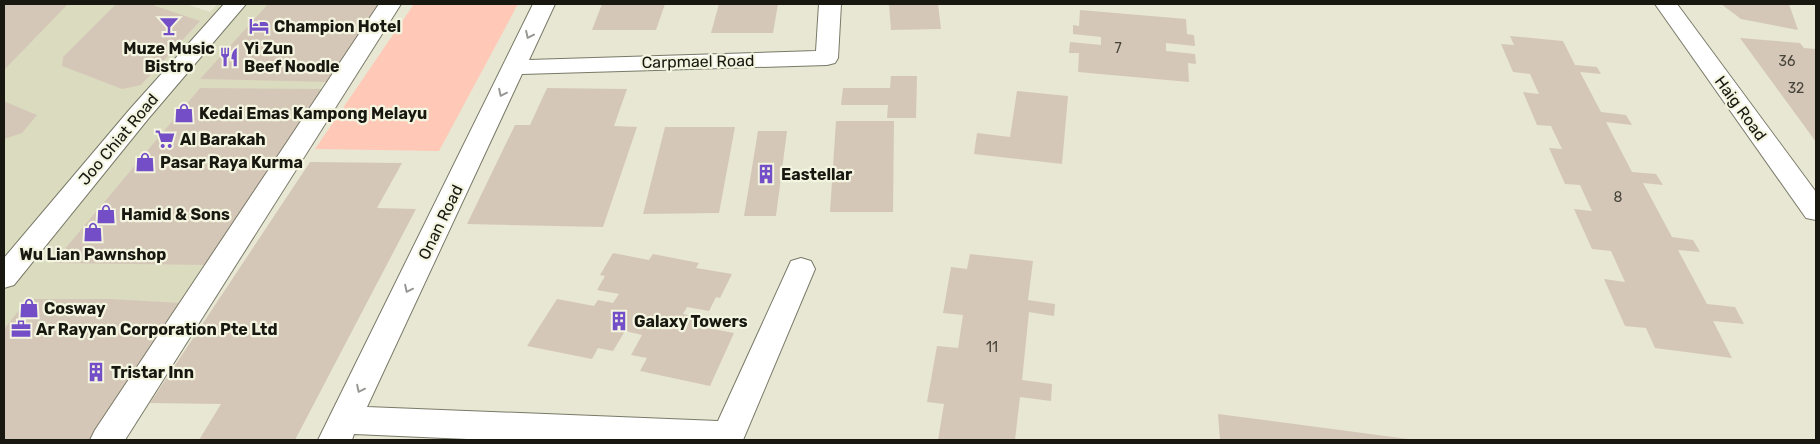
<svg xmlns="http://www.w3.org/2000/svg" width="1820" height="444" font-family="Rubik,sans-serif">
<rect width="100%" height="100%" fill="#e7e7d3"/>
<polygon fill="#dbdbc0" points="4,4 186,4 210,12 218,4 376,4 88,440 4,440"/>
<polygon fill="#ffc8b7" points="414,4 518,4 439,151 315,149"/>
<g fill="#d5c7b7">
<polygon points="4,4 68,4 4,70"/>
<polygon points="116,4 150,4 200,21 141,85 122,89 62,66 63,57"/>
<polygon points="268,4 384,4 326,82 200,79"/>
<polygon points="602,4 665,4 656,30 592,30"/>
<polygon points="719,4 778,4 773,33 711,33"/>
<polygon points="889,4 938,4 941,29 891,30"/>
<polygon points="1721,4 1789,4 1798,30 1741,19"/>
<polygon points="1080,10 1186,19 1187,34 1194,35 1195,46 1166,43 1166,51 1195,54 1196,64 1188,63 1189,82 1078,72 1079,53 1069,53 1070,42 1101,45 1101,37 1073,34 1073,25 1079,26"/>
<polygon points="1510,36 1563,41 1575,65 1597,67 1601,74 1580,72 1601,112 1626,115 1632,125 1606,122 1632,172 1656,174 1663,185 1643,183 1672,237 1693,240 1700,252 1678,250 1707,304 1735,307 1744,324 1713,321 1732,358 1655,348 1646,328 1625,326 1604,279 1625,282 1611,251 1592,249 1574,209 1592,211 1580,185 1565,184 1549,148 1562,149 1551,126 1537,125 1523,92 1539,94 1530,74 1513,72 1501,44 1514,45"/>
<polygon points="1740,38 1800,43 1804,48 1816,49 1816,142"/>
<polygon points="891,76 917,76 916,118 887,118 888,105 841,105 843,88 890,88"/>
<polygon points="200,88 326,89 205,265 53,263"/>
<polygon points="547,88 627,89 614,126 637,127 603,227 467,224 515,125 530,125"/>
<polygon points="1017,91 1068,96 1062,164 974,154 977,133 1010,137"/>
<polygon points="6,102 37,115 22,133 4,139 4,103"/>
<polygon points="836,121 894,121 893,212 830,212"/>
<polygon points="665,127 735,127 719,213 643,214"/>
<polygon points="758,131 787,131 776,216 744,216"/>
<polygon points="310,162 402,163 377,208 416,209 295,440 199,440 221,404 150,403"/>
<polygon points="613,253 649,260 653,254 699,263 696,268 732,274 720,298 716,297 709,311 687,307 683,314 697,317 693,325 734,333 710,386 640,371 647,358 631,355 642,335 625,331 613,351 598,348 592,359 527,346 557,299 594,306 598,300 613,303 619,294 597,290 605,276 600,275"/>
<polygon points="970,254 1033,261 1028,300 1055,304 1054,316 1029,312 1022,380 1052,384 1051,401 1020,397 1015,440 938,440 944,404 927,402 937,346 958,348 963,315 943,313 951,267 967,269"/>
<polygon points="28,299 111,299 181,303 90,440 4,440 4,329"/>
<polygon points="1218,414 1408,439 1408,440 1220,440"/>
</g>
<g fill="none" stroke-linecap="round" stroke-linejoin="round">
<defs>
<g id="minor">
<polygon points="224,4 246,4 148,119 14,285 4,288 4,258 130,109"/>
<polygon points="379,4 401,4 125,440 90,440 95,430"/>
<polygon points="533,4 555,4 529,60 816,51 819,4 841,4 838,58 835,63 827,65 522,74 367,407 718,421 791,261 801,258 811,261 815,269 743,440 490,440 354,434 352,440 318,440"/>
<polygon points="1655,4 1677,4 1816,192 1816,220 1806,218"/>
</g>
</defs>
<use href="#minor" stroke="#797968" stroke-width="2"/>
<use href="#minor" fill="#fff" fill-rule="evenodd"/>
</g>
<defs><path id="oneway-chevron" d="M-2-3.5L2.5 0L-2 3.5" fill="none" stroke-width="1.6" stroke-linecap="round" stroke-linejoin="round" transform="scale(1.25)"/></defs>
<g stroke="#979794">
<use href="#oneway-chevron" transform="translate(529 35) rotate(115)"/>
<use href="#oneway-chevron" transform="translate(502 93) rotate(116)"/>
<use href="#oneway-chevron" transform="translate(408 289) rotate(116)"/>
<use href="#oneway-chevron" transform="translate(360 389) rotate(116)"/>
</g>
<defs>
<symbol id="bar-bare" viewBox="-9 -9 18 18"><path d="M-6-5H6L.8 .8V4.5H3.5V6h-7V4.5H-.8V.8Z" fill="#734ec7" stroke="#f4f5e0" stroke-width="2.5" paint-order="stroke"/></symbol>
<symbol id="hotel-bare" viewBox="-9 -9 18 18"><path d="M-6-4.5h1.5V1H6V5H4.5V3h-9V5H-6ZM-4 0a1.8 1.8 0 1 1 3.6 0ZM.5 0V-2.5h3Q6-2.5 6 0Z" fill="#734ec7" stroke="#f4f5e0" stroke-width="2.5" paint-order="stroke"/></symbol>
<symbol id="restaurant-bare" viewBox="-9 -9 18 18"><path d="M-5-6h1v4h1v-4h1v4h1v-4h1v5L-1.5 .5V6h-2V.5L-5-1ZM5-6V6H3V1.5H1.5Q1.5-4 5-6Z" fill="#734ec7" stroke="#f4f5e0" stroke-width="2.5" paint-order="stroke"/></symbol>
<symbol id="shop-bare" viewBox="-9 -9 18 18"><path d="M-5-2.5h2.3a2.7 3.5 0 0 1 5.4 0H5L5.5 6h-11ZM-1.5-2.5h3a1.5 2.3 0 0 0-3 0Z" fill="#734ec7" stroke="#f4f5e0" stroke-width="2.5" paint-order="stroke"/></symbol>
<symbol id="supermarket-bare" viewBox="-9 -9 18 18"><path d="M-6-5.5h2.5l.6 2H6L4.5 2H-2.5L-4.4-4H-6ZM-1.5 3.2a1.3 1.3 0 1 0 .1 0ZM3 3.2a1.3 1.3 0 1 0 .1 0Z" fill="#734ec7" stroke="#f4f5e0" stroke-width="2.5" paint-order="stroke"/></symbol>
<symbol id="building-bare" viewBox="-9 -9 18 18"><path d="M-4-6H4V6H1V3H-1V6H-4ZM-2.5-4.3h1.7v1.8h-1.7ZM.8-4.3h1.7v1.8H.8ZM-2.5-1h1.7V.8h-1.7ZM.8-1h1.7V.8H.8Z" fill="#734ec7" stroke="#f4f5e0" stroke-width="2.5" paint-order="stroke"/></symbol>
<symbol id="office-bare" viewBox="-9 -9 18 18"><path d="M-6-3h4V-5.5h4V-3h4V5H-6ZM-1-4.5V-3h2v-1.5ZM-6 0V1H6V0Z" fill="#734ec7" stroke="#f4f5e0" stroke-width="2.5" paint-order="stroke"/></symbol>
</defs>
<g fill-rule="evenodd">
<use href="#bar-bare" x="155" y="12" width="28" height="28"/>
<use href="#hotel-bare" x="245" y="12" width="28" height="28"/>
<use href="#restaurant-bare" x="215" y="43" width="28" height="28"/>
<use href="#shop-bare" x="170" y="99" width="28" height="28"/>
<use href="#supermarket-bare" x="151" y="125" width="28" height="28"/>
<use href="#shop-bare" x="131" y="148" width="28" height="28"/>
<use href="#building-bare" x="752" y="160" width="28" height="28"/>
<use href="#shop-bare" x="92" y="200" width="28" height="28"/>
<use href="#shop-bare" x="79" y="218" width="28" height="28"/>
<use href="#shop-bare" x="15" y="294" width="28" height="28"/>
<use href="#building-bare" x="605" y="307" width="28" height="28"/>
<use href="#office-bare" x="7" y="315" width="28" height="28"/>
<use href="#building-bare" x="82" y="358" width="28" height="28"/>
</g>
<g text-anchor="middle" stroke-width="4.5" stroke-linejoin="round" paint-order="stroke">
<g font-size="14" fill="#47443a">
<text x="1118" y="53">7</text>
<text x="1787" y="66">36</text>
<text x="1796" y="93">32</text>
<text x="1618" y="202">8</text>
<text x="992" y="352">11</text>
</g>
<g font-size="16" font-weight="bold" fill="#181811" stroke="#f4f5e0" text-anchor="start">
<text x="274" y="32">Champion Hotel</text>
<text x="169" y="54" text-anchor="middle">Muze Music<tspan x="169" dy="18">Bistro</tspan></text>
<text x="244" y="54">Yi Zun<tspan x="244" dy="18">Beef Noodle</tspan></text>
<text x="199" y="119">Kedai Emas Kampong Melayu</text>
<text x="180" y="145">Al Barakah</text>
<text x="160" y="168">Pasar Raya Kurma</text>
<text x="781" y="180">Eastellar</text>
<text x="121" y="220">Hamid &amp; Sons</text>
<text x="93" y="260" text-anchor="middle">Wu Lian Pawnshop</text>
<text x="44" y="314">Cosway</text>
<text x="634" y="327">Galaxy Towers</text>
<text x="36" y="335">Ar Rayyan Corporation Pte Ltd</text>
<text x="111" y="378">Tristar Inn</text>
</g>
<g font-size="16" fill="#181811" stroke="#f4f5e0">
<text transform="translate(698 61) rotate(-1)" y="6">Carpmael Road</text>
<text transform="translate(1741 108) rotate(54)" y="6">Haig Road</text>
<text transform="translate(118 139) rotate(-50)" y="6">Joo Chiat Road</text>
<text transform="translate(440 222) rotate(-64)" y="6">Onan Road</text>
</g>
</g>
<rect width="1820" height="444" fill="none" stroke="#181811" stroke-width="10"/>
</svg>
